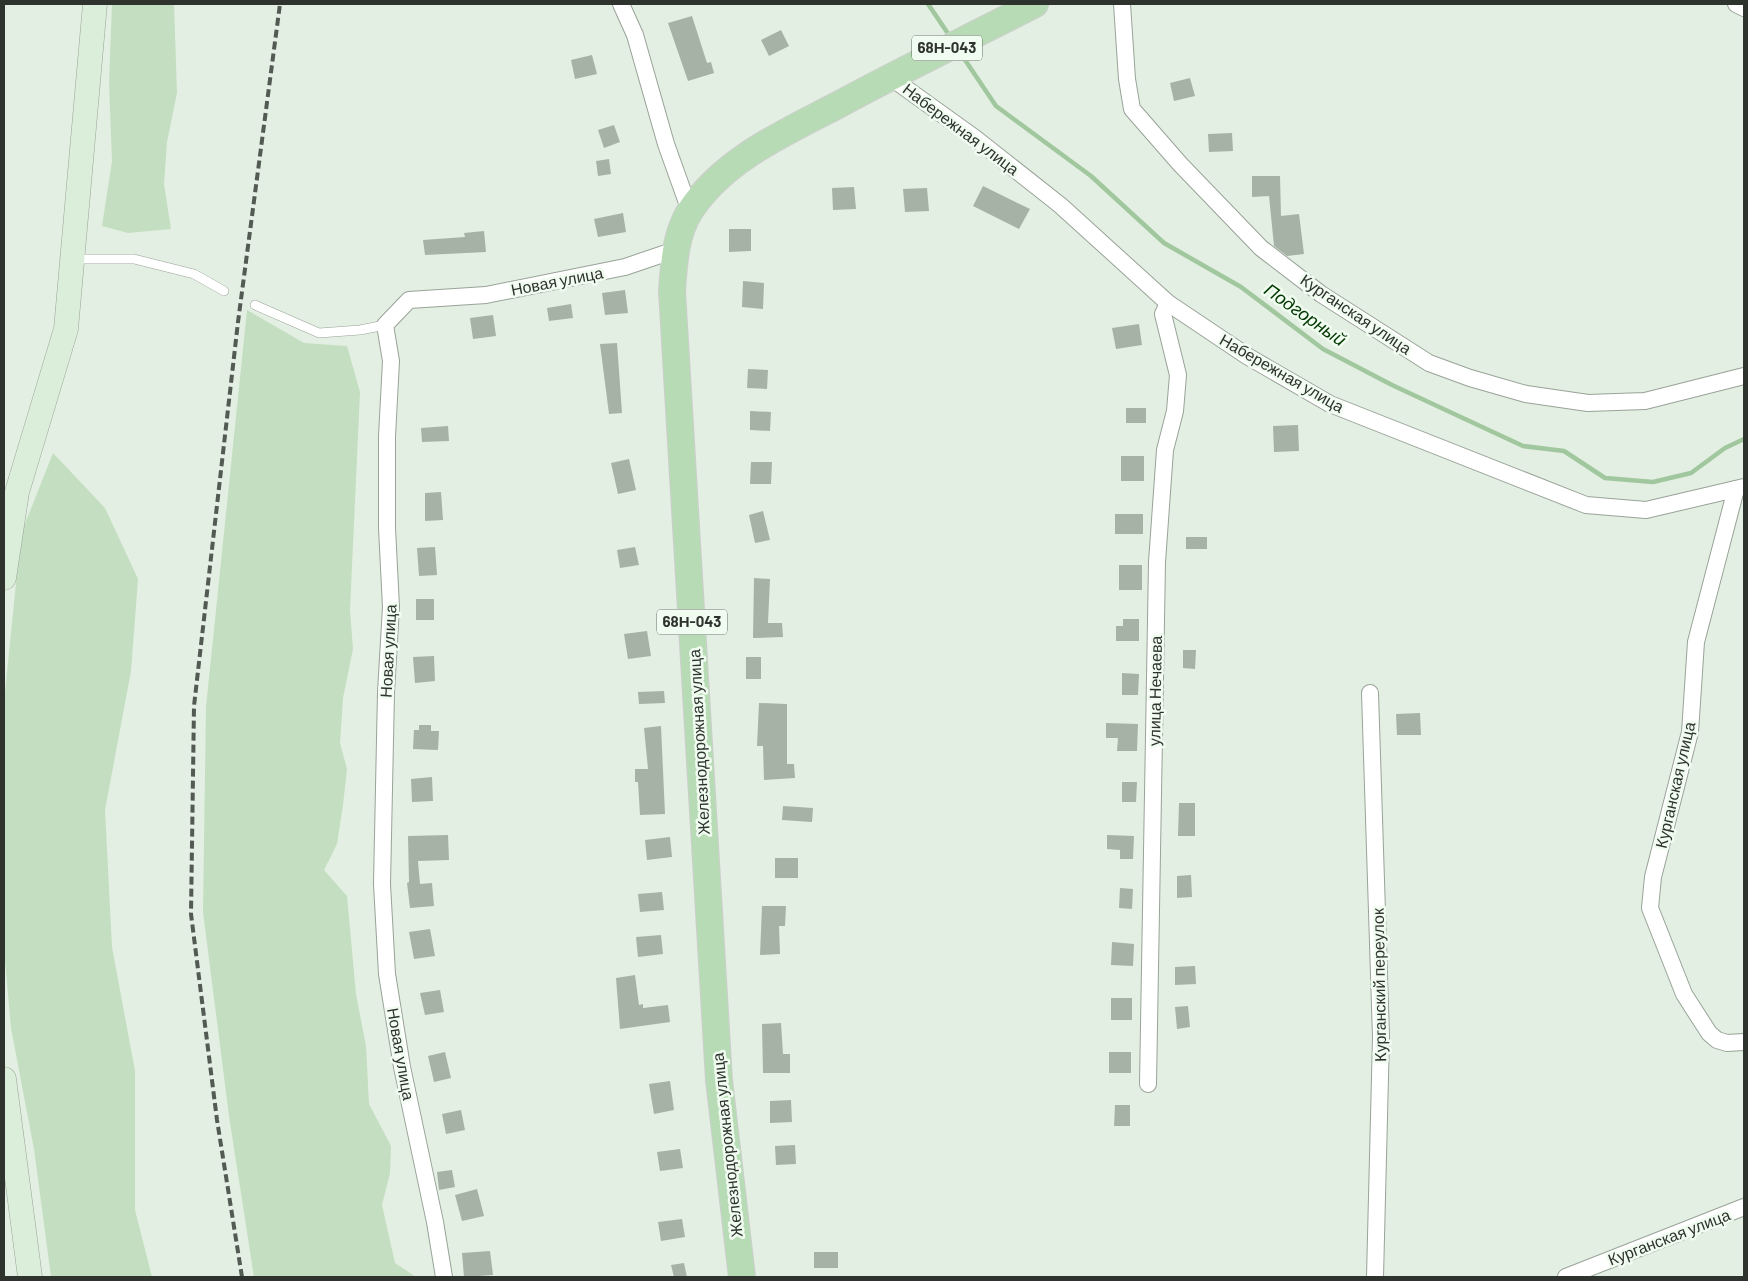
<svg xmlns="http://www.w3.org/2000/svg" width="1748" height="1281" font-family="Barlow,sans-serif">
<rect width="100%" height="100%" fill="#e3efe2"/>
<g fill="#c4dec1">
<polygon points="112,4 174,4 177,93 167,142 164,184 171,229 128,233 102,226 112,161 109,83"/>
<polygon points="247,310 304,343 347,346 360,392 350,610 353,649 343,698 340,743 347,769 343,805 337,844 324,870 347,896 356,994 366,1046 369,1104 391,1146 390,1173 382,1205 395,1263 416,1277 254,1277 229,1116 203,912 206,707"/>
<polygon points="53,453 105,508 138,579 131,671 105,810 112,947 135,1071 135,1210 152,1277 51,1277 34,1149 11,1028 4,949 4,702 21,534"/>
</g>
<g fill="none" stroke-linecap="round" stroke-linejoin="round">
<g stroke="#a0c79d" stroke-width="4.5">
<polyline points="928,4 951,38"/>
<polyline points="959,51 996,106 1091,176 1164,243 1241,287 1323,349 1392,385 1523,446 1564,451 1605,478 1653,482 1691,473 1725,448 1744,439"/>
</g>
</g>
<g fill="#a7b2a6">
<polygon points="692,16 707,63 711,62 714,73 688,81 668,23"/>
<polygon points="781,30 789,46 769,56 761,40"/>
<polygon points="592,55 597,74 575,79 571,60"/>
<polygon points="1190,78 1195,96 1174,101 1170,83"/>
<polygon points="614,125 620,142 604,148 598,130"/>
<polygon points="1232,133 1233,151 1209,152 1208,134"/>
<polygon points="609,159 611,174 598,176 596,161"/>
<polygon points="1252,176 1280,176 1281,216 1299,214 1304,254 1287,256 1274,246 1269,196 1252,197"/>
<polygon points="983,186 1030,209 1019,229 973,206"/>
<polygon points="854,187 856,209 833,210 832,188"/>
<polygon points="927,188 929,211 905,212 903,189"/>
<polygon points="623,213 626,232 598,237 594,219"/>
<polygon points="729,229 751,229 751,251 729,252"/>
<polygon points="484,231 486,252 425,255 423,240 465,237 464,233"/>
<polygon points="743,281 764,283 763,309 742,307"/>
<polygon points="625,290 628,313 605,315 602,293"/>
<polygon points="571,304 573,318 549,321 547,308"/>
<polygon points="493,315 496,336 473,339 470,318"/>
<polygon points="1139,324 1142,345 1116,349 1112,328"/>
<polygon points="617,343 622,413 609,414 600,344"/>
<polygon points="748,369 768,370 767,389 747,388"/>
<rect x="1126" y="408" width="20" height="15"/>
<polygon points="750,411 771,412 770,431 750,430"/>
<polygon points="1298,425 1299,451 1274,452 1273,426"/>
<polygon points="448,426 449,441 422,442 421,428"/>
<rect x="1121" y="456" width="23" height="25"/>
<polygon points="629,459 636,490 618,494 611,463"/>
<polygon points="751,462 772,462 771,484 750,484"/>
<polygon points="441,492 443,520 425,521 425,493"/>
<polygon points="763,511 770,540 755,543 749,515"/>
<rect x="1115" y="514" width="28" height="20"/>
<rect x="1186" y="537" width="21" height="12"/>
<polygon points="435,547 437,575 419,576 417,548"/>
<polygon points="635,547 639,565 620,568 617,550"/>
<rect x="1119" y="565" width="23" height="25"/>
<polygon points="754,578 770,579 768,623 782,623 783,637 753,638"/>
<rect x="416" y="599" width="18" height="21"/>
<polygon points="1123,619 1139,619 1139,641 1116,641 1116,626 1123,626"/>
<polygon points="647,631 651,656 628,659 624,634"/>
<polygon points="1183,650 1196,650 1195,669 1183,668"/>
<polygon points="434,656 435,681 415,683 413,657"/>
<rect x="746" y="657" width="15" height="22"/>
<polygon points="1122,673 1139,674 1138,695 1122,695"/>
<polygon points="664,691 665,703 639,704 638,692"/>
<polygon points="759,703 787,704 787,764 794,764 795,778 764,780 763,746 757,746"/>
<polygon points="1420,713 1421,735 1397,735 1396,714"/>
<polygon points="1106,723 1138,724 1137,751 1117,751 1118,738 1106,738"/>
<polygon points="419,725 431,725 431,731 439,731 438,750 413,749 414,730 419,730"/>
<polygon points="661,726 665,814 640,815 638,782 635,782 635,769 648,769 644,728"/>
<polygon points="432,777 433,801 412,802 411,779"/>
<polygon points="1122,782 1137,782 1136,802 1122,802"/>
<polygon points="1179,803 1195,803 1195,836 1178,836"/>
<polygon points="783,806 813,808 812,822 782,820"/>
<polygon points="448,835 449,860 418,861 420,884 432,883 434,906 410,908 407,883 409,882 408,836"/>
<polygon points="1107,835 1134,836 1133,859 1120,859 1120,850 1107,849"/>
<polygon points="670,837 672,857 647,860 645,840"/>
<rect x="775" y="858" width="23" height="20"/>
<polygon points="1191,875 1192,897 1177,898 1177,876"/>
<polygon points="1120,888 1133,889 1132,909 1119,908"/>
<polygon points="662,892 664,910 640,912 638,894"/>
<polygon points="762,906 786,906 785,926 779,926 780,954 760,955"/>
<polygon points="430,929 435,956 414,959 409,932"/>
<polygon points="661,935 663,954 638,957 636,937"/>
<polygon points="1112,942 1134,944 1133,966 1111,965"/>
<polygon points="1195,966 1196,984 1175,985 1175,967"/>
<polygon points="635,975 639,1005 643,1004 643,1008 668,1005 670,1022 620,1029 616,978"/>
<polygon points="440,990 444,1012 425,1015 420,993"/>
<rect x="1111" y="998" width="21" height="22"/>
<polygon points="1188,1006 1190,1027 1177,1029 1175,1007"/>
<polygon points="781,1023 783,1054 790,1054 790,1073 763,1073 762,1024"/>
<polygon points="445,1052 451,1078 434,1082 428,1056"/>
<rect x="1109" y="1052" width="22" height="21"/>
<polygon points="670,1081 674,1110 654,1114 649,1084"/>
<polygon points="791,1100 792,1122 770,1123 770,1101"/>
<polygon points="1115,1105 1130,1105 1130,1126 1114,1126"/>
<polygon points="461,1110 465,1130 446,1134 442,1114"/>
<polygon points="795,1145 796,1164 776,1165 775,1146"/>
<polygon points="680,1149 683,1168 660,1171 657,1152"/>
<polygon points="452,1170 455,1187 439,1190 437,1172"/>
<polygon points="477,1189 484,1216 462,1221 455,1195"/>
<polygon points="682,1219 685,1237 661,1241 658,1222"/>
<polygon points="490,1251 493,1275 464,1277 462,1253"/>
<rect x="814" y="1252" width="24" height="16"/>
<polygon points="684,1263 687,1277 674,1277 671,1265"/>
</g>
<g fill="none" stroke-linecap="round" stroke-linejoin="round">
<defs>
<g id="lane">
<polyline points="73,259 134,259 194,274 224,291"/>
<polyline points="255,305 319,333 360,330 385,325"/>
</g>
<g id="street">
<polyline points="621,4 635,35 666,144 690,211"/>
<polyline points="1122,4 1127,79 1132,109 1180,164 1261,248 1321,294 1429,363 1470,378 1526,394 1588,403 1645,401 1744,376"/>
<polyline points="1736,4 1744,8"/>
<polyline points="890,77 975,138 1060,205 1168,303 1247,356 1330,404 1586,505 1646,510 1744,487"/>
<polyline points="1736,489 1696,642 1690,732 1653,877 1650,908 1684,994 1709,1033 1717,1040 1727,1043 1744,1042"/>
<polyline points="1370,693 1381,1037 1375,1277"/>
<polyline points="1148,1084 1157,562 1165,450 1175,411 1178,375 1163,314 1168,303"/>
<polyline points="444,1277 435,1222 402,1067 387,974 382,884 386,692 391,607 387,528 387,436 391,361 385,325 409,300 486,295 625,267 675,250"/>
<polyline points="1566,1277 1744,1207"/>
</g>
<g id="secondary">
<polyline points="4,578 17,492 66,329 95,4"/>
<polyline points="4,1079 30,1277"/>
</g>
<path id="primary" d="M742,1277L719,1080L672,291C674,264 675,235 690,211C723,160 784,133 836,106C902,70 969,38 1035,4"/>
</defs>
<use href="#lane" stroke="#99a398" stroke-width="10"/>
<use href="#street" stroke="#99a398" stroke-width="18"/>
<use href="#secondary" stroke="#99a398" stroke-width="25"/>
<use href="#primary" stroke="#cdcecd" stroke-width="28"/>
<use href="#lane" stroke="#fff" stroke-width="9"/>
<use href="#street" stroke="#fff" stroke-width="16"/>
<use href="#secondary" stroke="#dbeeda" stroke-width="24"/>
<use href="#primary" stroke="#b7dcb5" stroke-width="26"/>
<polyline stroke="#535953" stroke-width="4" stroke-dasharray="8 4" stroke-linecap="butt" points="242,1277 217,1120 191,914 194,706 238,322 280,4"/>
</g>
<g text-anchor="middle" stroke-width="5" stroke-linejoin="round" paint-order="stroke">
<g fill="#f1fcf0" stroke="#686f68" stroke-width="1">
<rect x="912" y="35.5" width="70" height="25" rx="4"/>
<rect x="657" y="609.5" width="70" height="25" rx="4"/>
</g>
<g font-size="15" font-weight="bold" fill="#2e332e">
<text x="947" y="53">68Н-043</text>
<text x="692" y="627">68Н-043</text>
</g>
<g font-size="16" fill="#2e332e" stroke="#f1fcf0">
<text transform="translate(961 129) rotate(37)" y="6">Набережная улица</text>
<text transform="translate(557 281) rotate(-11)" y="6">Новая улица</text>
<text transform="translate(1356 314) rotate(34)" y="6">Курганская улица</text>
<text transform="translate(1282 373) rotate(30)" y="6">Набережная улица</text>
<text transform="translate(388 651) rotate(-87)" y="6">Новая улица</text>
<text transform="translate(1155 691) rotate(-89)" y="6">улица Нечаева</text>
<text transform="translate(699 742) rotate(-93)" y="6">Железнодорожная улица</text>
<text transform="translate(1675 785) rotate(-77)" y="6">Курганская улица</text>
<text transform="translate(1379 985) rotate(-91)" y="6">Курганский переулок</text>
<text transform="translate(401 1054) rotate(80)" y="6">Новая улица</text>
<text transform="translate(727 1145) rotate(-96)" y="6">Железнодорожная улица</text>
<text transform="translate(1669 1237) rotate(-21)" y="6">Курганская улица</text>
</g>
<g font-size="18" font-style="italic" fill="#003700" stroke="#f1fcf0">
<text transform="translate(1305 315) rotate(35)" y="6">Подгорный</text>
</g>
</g>
<rect width="1748" height="1281" fill="none" stroke="#2e332e" stroke-width="10"/>
</svg>
